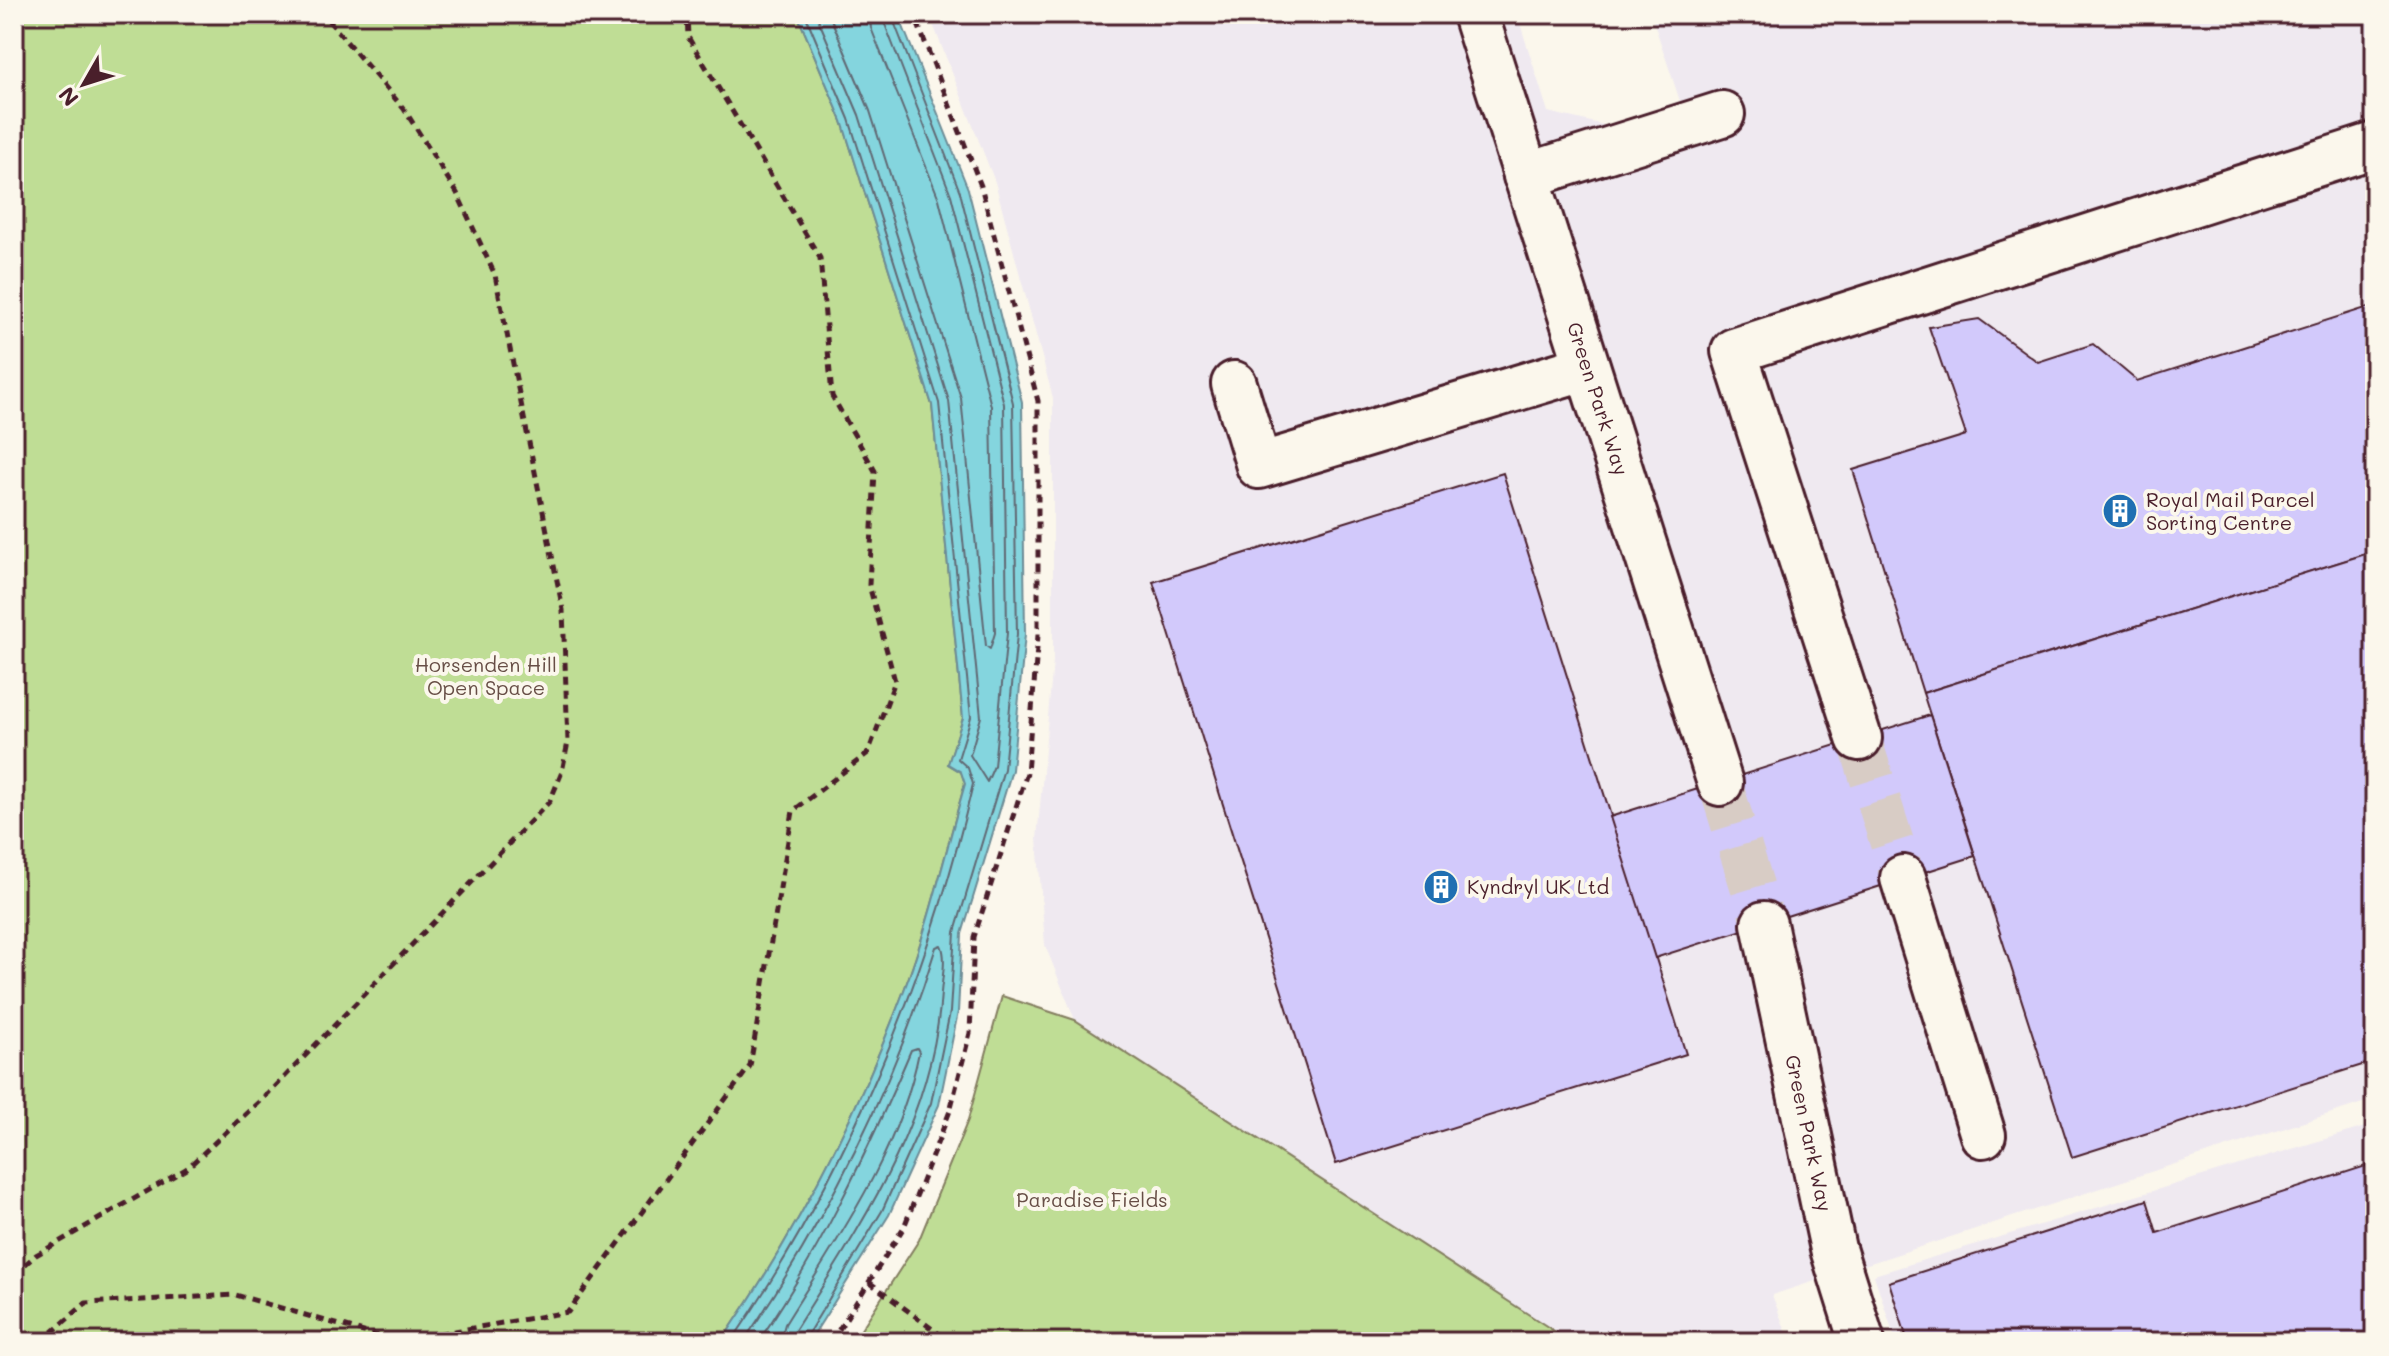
<svg xmlns="http://www.w3.org/2000/svg" width="2389" height="1356" font-family="Mali,sans-serif">
<rect width="100%" height="100%" fill="#fbf7ec"/>
<filter id="ink" filterUnits="userSpaceOnUse"><feTurbulence type="fractalNoise" baseFrequency=".0125" numOctaves="2"/><feDisplacementMap in="SourceGraphic" scale="16" xChannelSelector="R" yChannelSelector="G"/><feConvolveMatrix kernelMatrix="1 2 1 2 8 2 1 2 1" color-interpolation-filters="sRGB"/></filter>
<g filter="url(#ink)">
<g fill="#efe9f0">
<polygon points="929,14 1517,14 1548,112 1608,126 1680,101 1651,14 2372,14 2375,1099 1772,1295 1790,1342 1571,1342 1075,1020 1045,945 1037,839 1053,661 1053,398 995,182"/>
<polygon points="2375,1124 2375,1342 1896,1342 1874,1275"/>
</g>
<g fill="#bfdd95" stroke="#847e60" stroke-width="2">
<path d="M14,14H797L842,121L932,405L963,718L948,764L961,772L965,783C945,853 929,925 903,993C857,1115 795,1235 721,1342H14Z"/>
<polygon points="1002,996 1075,1020 1571,1342 853,1342 919,1240 968,1120"/>
</g>
<path fill="#84d5de" stroke="#6d8c96" stroke-width="2" d="M797,14H898L968,189L1022,402L1025,634L1012,770L962,934L958,1012L939,1105L889,1215L809,1342H721C795,1235 857,1115 903,993C929,926 945,853 965,784L961,772L948,764L963,718L932,405L842,121Z"/>
<g fill="none" stroke-linecap="round" stroke-linejoin="round">
<g stroke="#616873" stroke-width="2">
<polyline points="816,14 859,115 949,401 981,717 970,755 987,782 994,766 1007,633 1004,404 951,195 881,14"/>
<polyline points="829,14 870,111 961,398 986,646 990,649 995,633 991,406 939,199 871,28 869,14"/>
<path d="M731,1342C846,1175 927,981 973,784L968,768L958,759L971,717L939,403L849,119L805,14"/>
<path d="M743,1342C825,1223 894,1086 936,947L941,945C947,957 942,979 941,993C933,1121 861,1225 795,1330L792,1342"/>
<path d="M758,1342C820,1252 868,1151 911,1050L917,1048L919,1052C899,1153 838,1238 785,1324L780,1342"/>
<polyline points="803,1342 882,1211 931,1103 950,1012 955,932 1004,769 1017,634 1013,403 960,192 891,14"/>
</g>
</g>
<g fill="#d2c9fb" stroke="#4a1f2b" stroke-width="2">
<polygon points="2375,305 2375,551 1923,693 1853,470 1966,435 1929,327 1979,319 2038,362 2093,344 2137,381"/>
<polygon points="1503,473 1686,1054 1336,1164 1153,582"/>
<polygon points="2375,551 2375,1061 2072,1157 1923,693"/>
<polygon points="1930,715 1975,856 1655,958 1610,817"/>
<polygon points="2375,1163 2375,1342 1908,1342 1889,1282 2147,1200 2157,1233"/>
</g>
<g fill="none" stroke-linecap="round" stroke-linejoin="round">
<g stroke="#d8ccc5" stroke-width="44" stroke-dasharray="44 22" stroke-linecap="butt">
<polyline points="1859,738 1903,878"/>
<polyline points="1720,783 1764,924"/>
</g>
<defs>
<g id="minor">
<path id="s1" d="M1475,14L1720,783"/>
<polyline points="1526,176 1722,114"/>
<polyline points="1234,384 1259,466 1587,367"/>
<polyline points="1859,738 1734,351 2375,145"/>
<polyline points="1903,878 1983,1135"/>
<path id="s2" d="M1764,924L1833,1249L1862,1342"/>
</g>
</defs>
<use href="#minor" stroke="#4a1f2b" stroke-width="50"/>
<g stroke="#4a1f2b" stroke-width="5" stroke-dasharray="8 6" stroke-linecap="butt">
<polyline points="14,1274 36,1255 186,1169 275,1087 550,801 562,772 568,742 563,610 495,275 457,193 404,109 323,14"/>
<polyline points="869,1282 950,1342"/>
<polyline points="41,1342 86,1303 236,1295 395,1341 568,1312 750,1066 793,811 868,753 895,681 869,585 875,471 832,396 820,258 688,37 687,14"/>
<polyline points="831,1342 904,1227 950,1111 970,1033 974,937 1027,773 1038,635 1038,401 981,186 914,14"/>
</g>
<use href="#minor" stroke="#fbf7ec" stroke-width="44"/>
</g>
</g>
<defs>
<symbol id="building-disc" viewBox="-11 -11 22 22"><circle r="9.5" fill="#1f6fb2" stroke="#fbf7ec"/><path d="M-4-6H4V6H1V3H-1V6H-4ZM-2.5-4.3h1.7v1.8h-1.7ZM.8-4.3h1.7v1.8H.8ZM-2.5-1h1.7V.8h-1.7ZM.8-1h1.7V.8H.8Z" fill="#fff"/></symbol>
</defs>
<g fill-rule="evenodd">
<use href="#building-disc" x="2100" y="491" width="40" height="40"/>
<use href="#building-disc" x="1421" y="867" width="40" height="40"/>
</g>
<g text-anchor="middle" stroke-width="8" stroke-linejoin="round" paint-order="stroke">
<g font-size="20" fill="#4a1f2b" stroke="#fbf7ec">
<text dy="7" stroke="none"><textPath href="#s1" startOffset="404">Green Park Way</textPath></text>
<text dy="7" stroke="none"><textPath href="#s2" startOffset="214">Green Park Way</textPath></text>
</g>
<g font-size="20" fill="#4a1f2b" stroke="#fbf7ec" text-anchor="start">
<text x="2146" y="507">Royal Mail Parcel<tspan x="2146" dy="23">Sorting Centre</tspan></text>
<text x="1467" y="894">Kyndryl UK Ltd</text>
</g>
<g font-size="20" fill="#674e46" stroke="#fbf7ec">
<text x="486" y="672">Horsenden Hill<tspan x="486" dy="23">Open Space</tspan></text>
<text x="1092" y="1207">Paradise Fields</text>
</g>
</g>
<rect width="2389" height="1356" fill="none" stroke="#fbf7ec" stroke-width="48"/>
<rect x="24" y="24" width="2341" height="1308" fill="none" stroke="#4a1f2b" stroke-width="3" filter="url(#ink)"/>
<g transform="translate(84 84) rotate(231)" stroke="#fbf7ec" stroke-width="6" paint-order="stroke">
<path d="M0-6L14 30L0 20L-14 30Z" fill="#4a1f2b"/>
<text y="-12" font-size="22" font-weight="bold" text-anchor="middle" fill="#4a1f2b">N</text>
</g>
</svg>
